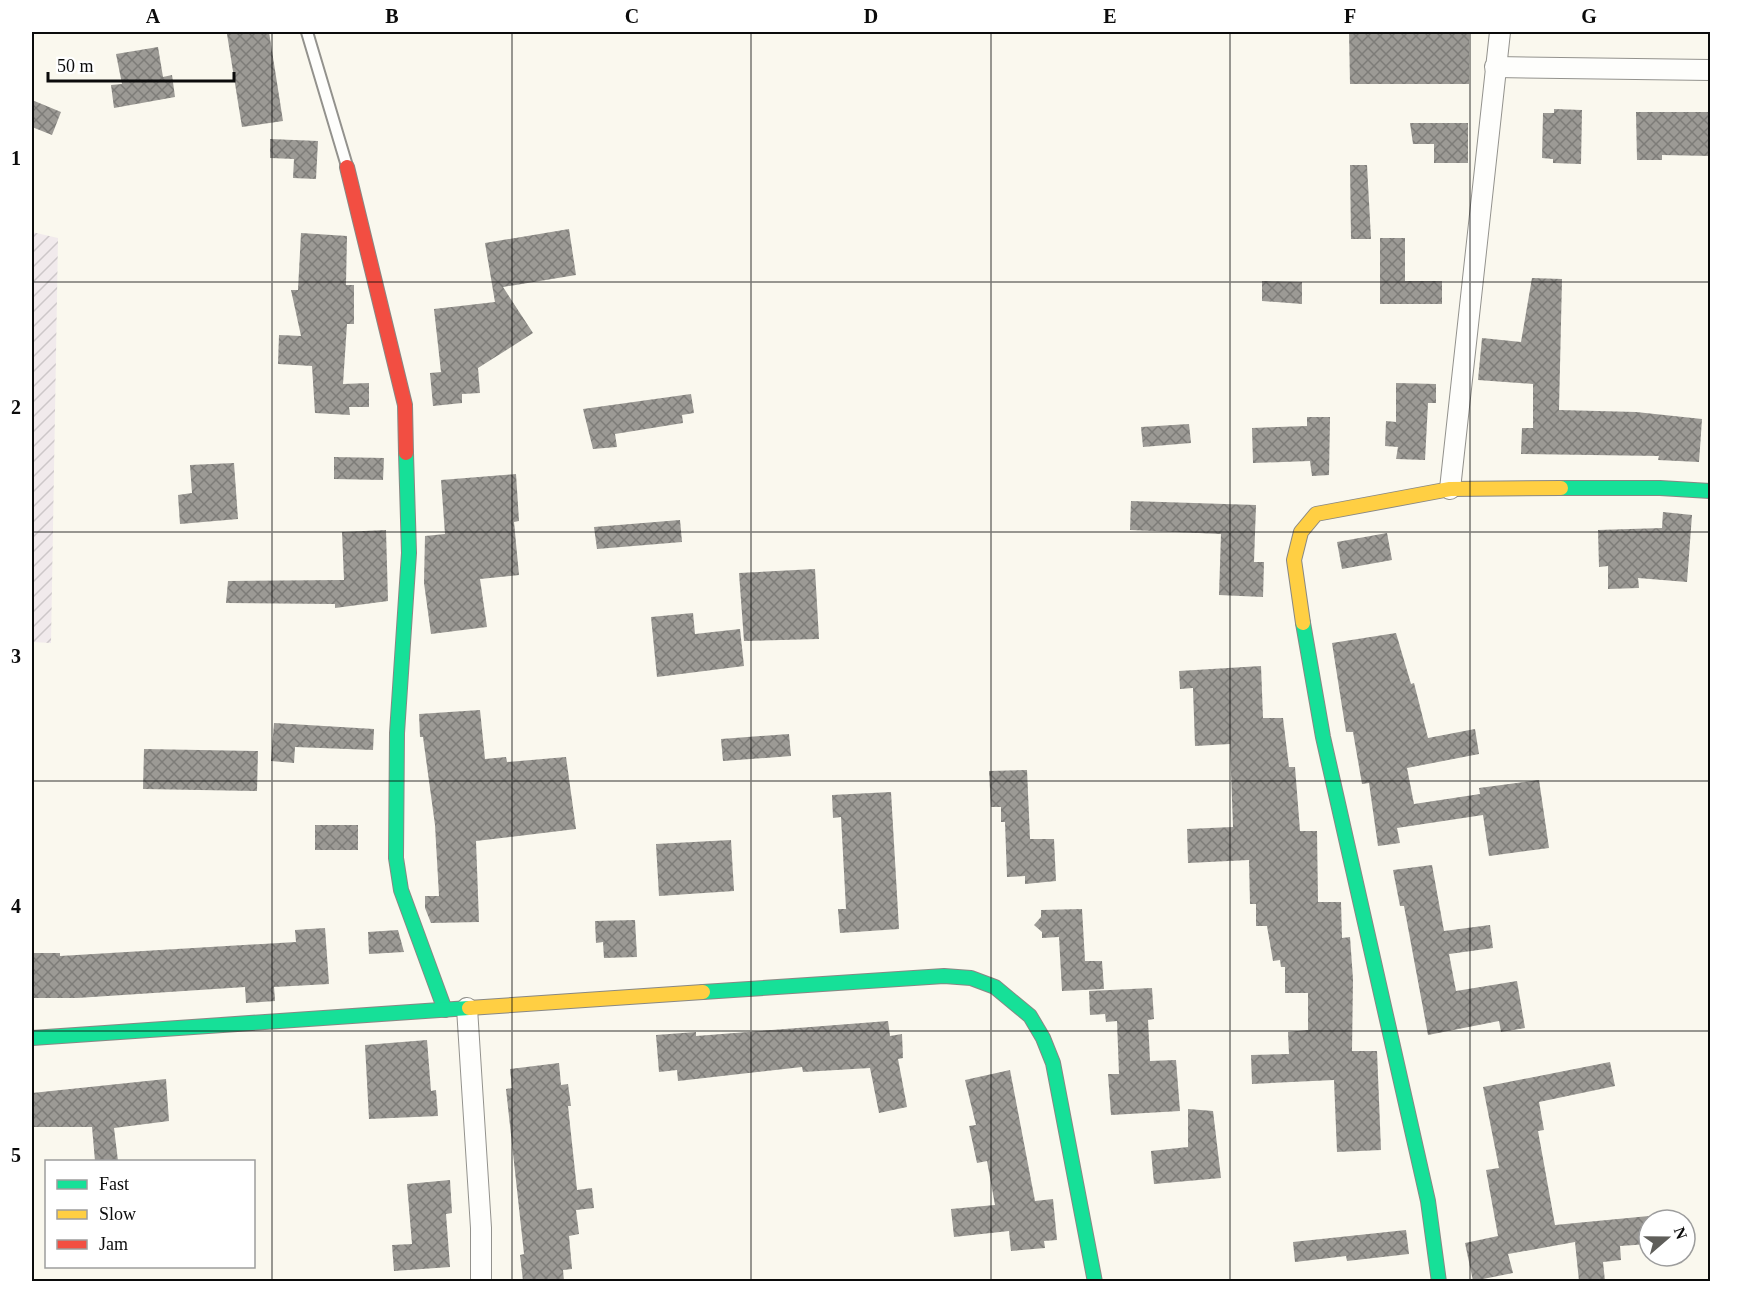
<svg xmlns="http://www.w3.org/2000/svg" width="1742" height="1313" font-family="'Times New Roman',serif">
<defs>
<pattern id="industrial-furrows" width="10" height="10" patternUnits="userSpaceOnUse" patternTransform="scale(1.5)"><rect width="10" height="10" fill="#f1eaec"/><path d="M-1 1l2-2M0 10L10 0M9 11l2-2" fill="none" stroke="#cdc7c9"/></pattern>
<pattern id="building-cross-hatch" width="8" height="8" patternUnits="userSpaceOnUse" patternTransform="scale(1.5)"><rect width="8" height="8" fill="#9c9a95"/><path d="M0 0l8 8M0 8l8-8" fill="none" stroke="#7d7c78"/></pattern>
</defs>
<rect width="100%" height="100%" fill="#faf8ee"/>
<polygon fill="url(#industrial-furrows)" points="32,232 58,238 51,643 32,642"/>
<g fill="url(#building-cross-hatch)">
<polygon points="245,32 269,32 283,121 242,127 227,34"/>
<polygon points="1349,32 1469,32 1469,84 1350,84"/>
<polygon points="158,47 163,77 172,75 175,97 114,108 111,85 122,84 116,54"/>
<polygon points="32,100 61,112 52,135 32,127"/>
<polygon points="1554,109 1582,110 1581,164 1553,163 1553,159 1542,158 1543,113 1554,113"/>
<polygon points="1636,112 1710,112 1710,156 1662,155 1662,160 1637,160"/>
<polygon points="1410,123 1468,123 1468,163 1434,163 1434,144 1413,144"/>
<polygon points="270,139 318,141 316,179 293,178 294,159 270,158"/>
<polygon points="1350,165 1367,165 1371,239 1351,239"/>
<polygon points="569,229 576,275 503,287 533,333 478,368 480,393 462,394 462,403 433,406 430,373 441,372 434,309 495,302 485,243"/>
<polygon points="301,233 347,236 346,285 354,285 354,324 347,324 343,384 369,383 369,407 349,407 350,415 315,413 312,366 278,364 279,335 301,336 291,290 298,290"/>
<polygon points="1380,238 1405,238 1405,281 1442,281 1442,304 1380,304"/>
<polygon points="1532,278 1562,279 1559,410 1636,412 1702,419 1699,462 1658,460 1659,456 1521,454 1522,428 1533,428 1533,384 1478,380 1482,338 1521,342"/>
<polygon points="1262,281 1302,282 1302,304 1262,301"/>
<polygon points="1396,383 1436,384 1436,403 1428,403 1425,460 1396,459 1398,447 1385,446 1386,421 1396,422"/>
<polygon points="691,394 694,413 682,415 683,423 615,434 617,447 593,449 583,409"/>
<polygon points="1307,417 1330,417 1329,475 1312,476 1310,461 1253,463 1252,428 1307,426"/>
<polygon points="1189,424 1191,443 1143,447 1141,427"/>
<polygon points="334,457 384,458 383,480 334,479"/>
<polygon points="234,463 238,519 180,524 178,495 192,493 190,465"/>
<polygon points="516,474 519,521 514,522 519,575 480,579 487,627 431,634 424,583 425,536 445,534 441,480"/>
<polygon points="1131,501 1256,505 1254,562 1264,562 1263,597 1219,595 1221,534 1130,530"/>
<polygon points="1663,512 1692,515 1687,582 1638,578 1639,588 1608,589 1608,566 1599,567 1598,530 1662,528"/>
<polygon points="680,520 682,542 597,549 594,527"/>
<polygon points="386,530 388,601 335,608 335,604 226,603 228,581 344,580 342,532"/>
<polygon points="1387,533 1392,560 1342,569 1337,542"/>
<polygon points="815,569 819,639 744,641 739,573"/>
<polygon points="693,613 695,634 740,629 744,666 657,677 651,617"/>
<polygon points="1396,633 1411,684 1414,683 1428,738 1475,729 1479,754 1407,768 1414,804 1480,794 1479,788 1539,780 1549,848 1489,856 1483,815 1397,828 1400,843 1378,846 1369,783 1362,784 1353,732 1346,732 1332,643"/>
<polygon points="1261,666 1263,718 1283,718 1289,767 1295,767 1300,831 1317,831 1318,902 1341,902 1342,938 1350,937 1353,979 1352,1051 1377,1051 1381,1150 1337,1152 1334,1080 1252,1084 1251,1055 1289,1054 1288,1032 1308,1030 1308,993 1285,993 1285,967 1281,967 1280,960 1273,961 1267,926 1256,926 1256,904 1250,904 1249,860 1188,863 1187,829 1233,827 1230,744 1195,746 1193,688 1180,689 1179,671"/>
<polygon points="480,710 485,759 506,757 507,762 566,757 576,829 476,841 479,922 431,923 425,908 425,896 439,896 435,825 423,737 420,737 419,714"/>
<polygon points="274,723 374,729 373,750 295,747 294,763 271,761"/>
<polygon points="789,734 791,756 723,761 721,739"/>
<polygon points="144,749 258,751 257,791 143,789"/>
<polygon points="1027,770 1030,839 1054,839 1056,881 1025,884 1025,876 1007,877 1005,822 1001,822 1001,807 991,807 989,771"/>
<polygon points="891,792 899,929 840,933 838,909 846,909 841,817 833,818 832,795"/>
<rect x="315" y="825" width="43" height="25"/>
<polygon points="731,840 734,891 659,896 656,844"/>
<polygon points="1432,865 1444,931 1490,925 1493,948 1449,954 1456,991 1517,981 1525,1028 1501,1032 1499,1021 1428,1035 1404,906 1400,906 1393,870"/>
<polygon points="1082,909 1085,961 1102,961 1104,989 1062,991 1059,937 1042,938 1042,932 1034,925 1041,917 1041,910"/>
<polygon points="635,920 637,957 604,958 603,942 596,943 595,921"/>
<polygon points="325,928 329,984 274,987 275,1001 246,1003 245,987 77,998 32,998 32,953 60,953 60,956 296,942 295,930"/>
<polygon points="398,930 404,952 369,954 368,932"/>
<polygon points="1152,988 1154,1019 1148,1020 1150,1061 1176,1060 1180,1111 1111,1115 1108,1074 1119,1074 1117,1021 1106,1022 1105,1014 1090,1015 1089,991"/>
<polygon points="888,1021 890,1036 902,1034 903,1058 898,1059 907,1107 879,1113 870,1068 803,1072 802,1067 678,1081 677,1070 659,1072 656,1035 696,1032 696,1036"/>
<polygon points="427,1040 431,1091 436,1090 438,1116 369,1119 365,1045"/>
<polygon points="1610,1062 1615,1086 1539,1102 1544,1130 1538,1131 1555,1225 1649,1216 1649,1244 1620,1246 1621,1260 1603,1262 1605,1281 1579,1281 1575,1242 1508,1254 1513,1273 1473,1281 1465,1243 1498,1236 1486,1170 1499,1168 1483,1087"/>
<polygon points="559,1063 561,1085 568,1084 571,1106 568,1106 577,1190 592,1188 594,1208 576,1210 579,1234 569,1236 572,1269 563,1270 564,1281 523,1281 520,1255 524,1254 506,1089 512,1088 510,1069"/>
<polygon points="1010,1070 1035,1201 1053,1199 1057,1240 1044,1241 1045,1248 1011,1251 1009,1231 954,1237 951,1209 995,1205 987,1161 977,1163 969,1126 976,1125 965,1080"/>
<polygon points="166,1079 169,1121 114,1128 118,1161 95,1161 92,1127 32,1127 32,1093"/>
<polygon points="1188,1109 1213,1111 1221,1178 1154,1184 1151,1151 1188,1147"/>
<polygon points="450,1180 452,1213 446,1214 450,1267 394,1271 392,1245 412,1244 407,1184"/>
<polygon points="1406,1230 1409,1254 1347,1261 1346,1256 1295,1262 1293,1242"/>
</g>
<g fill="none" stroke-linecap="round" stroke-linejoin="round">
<defs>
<polyline id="lane" points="307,32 347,166"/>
<g id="street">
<polyline points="1495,67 1710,70"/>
<polyline points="1450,489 1500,32"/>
<polyline points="467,1008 481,1228 481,1282"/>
</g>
<g id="fast">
<polyline points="406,453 409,553 397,733 396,858 401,890 445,1010"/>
<polyline points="1561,488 1660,488 1710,491"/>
<polyline points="1303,623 1323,737 1428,1201 1439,1282"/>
<polyline points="703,992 944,976 971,978 995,987 1030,1016 1043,1038 1053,1063 1095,1282"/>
<polyline points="32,1038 469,1008"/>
</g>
<g id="slow">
<polyline points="1303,623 1294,560 1301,532 1316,514 1450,489 1561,488"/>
<polyline points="469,1008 703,992"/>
</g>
<polyline id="jam" points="347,167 405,405 406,453"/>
</defs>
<use href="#lane" stroke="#93928d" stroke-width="14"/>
<use href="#street" stroke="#93928d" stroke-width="22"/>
<use href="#fast" stroke="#898884" stroke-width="16"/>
<use href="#slow" stroke="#898884" stroke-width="16"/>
<use href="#jam" stroke="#898884" stroke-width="16"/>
<use href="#lane" stroke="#fefefc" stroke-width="10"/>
<use href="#street" stroke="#fefefc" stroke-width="20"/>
<use href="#fast" stroke="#16e098" stroke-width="14"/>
<use href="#slow" stroke="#ffcf43" stroke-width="14"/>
<use href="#jam" stroke="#f24e42" stroke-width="14"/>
</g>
<path fill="none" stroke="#0b0b0b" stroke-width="1.5" stroke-opacity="0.55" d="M272,32V1282M512,32V1282M751,32V1282M991,32V1282M1230,32V1282M1470,32V1282M32,282H1710M32,532H1710M32,781H1710M32,1031H1710"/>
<rect width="1742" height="1313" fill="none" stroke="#ffffff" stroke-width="66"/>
<rect x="45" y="1160" width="210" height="108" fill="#ffffff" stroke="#9d9d9d" stroke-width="1.5"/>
<rect x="57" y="1180" width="30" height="9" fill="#16e098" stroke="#9d9d9d" stroke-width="1.5"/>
<text x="99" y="1190" font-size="18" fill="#0b0b0b">Fast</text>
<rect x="57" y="1210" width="30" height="9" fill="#ffcf43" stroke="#9d9d9d" stroke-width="1.5"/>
<text x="99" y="1220" font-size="18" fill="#0b0b0b">Slow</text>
<rect x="57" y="1240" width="30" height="9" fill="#f24e42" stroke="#9d9d9d" stroke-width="1.5"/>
<text x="99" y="1250" font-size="18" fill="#0b0b0b">Jam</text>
<g transform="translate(1667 1238) rotate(70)"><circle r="28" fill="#ffffff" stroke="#9d9d9d" stroke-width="1.5"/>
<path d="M0-4.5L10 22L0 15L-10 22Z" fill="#5f5e5a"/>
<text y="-9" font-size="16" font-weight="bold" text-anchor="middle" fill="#0b0b0b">N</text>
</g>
<path d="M48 72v9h186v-9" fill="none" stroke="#0b0b0b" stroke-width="3"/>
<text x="57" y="72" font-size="18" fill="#0b0b0b" stroke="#ffffff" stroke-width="4.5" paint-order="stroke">50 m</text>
<rect x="33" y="33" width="1676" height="1247" fill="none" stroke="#0b0b0b" stroke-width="2"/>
<g font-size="20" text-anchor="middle" font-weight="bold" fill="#0b0b0b">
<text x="153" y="23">A</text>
<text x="392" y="23">B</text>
<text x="632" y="23">C</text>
<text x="871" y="23">D</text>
<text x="1110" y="23">E</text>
<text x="1350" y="23">F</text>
<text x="1589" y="23">G</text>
<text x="16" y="165">1</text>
<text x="16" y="414">2</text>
<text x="16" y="663">3</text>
<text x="16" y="913">4</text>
<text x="16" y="1162">5</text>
</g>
</svg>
